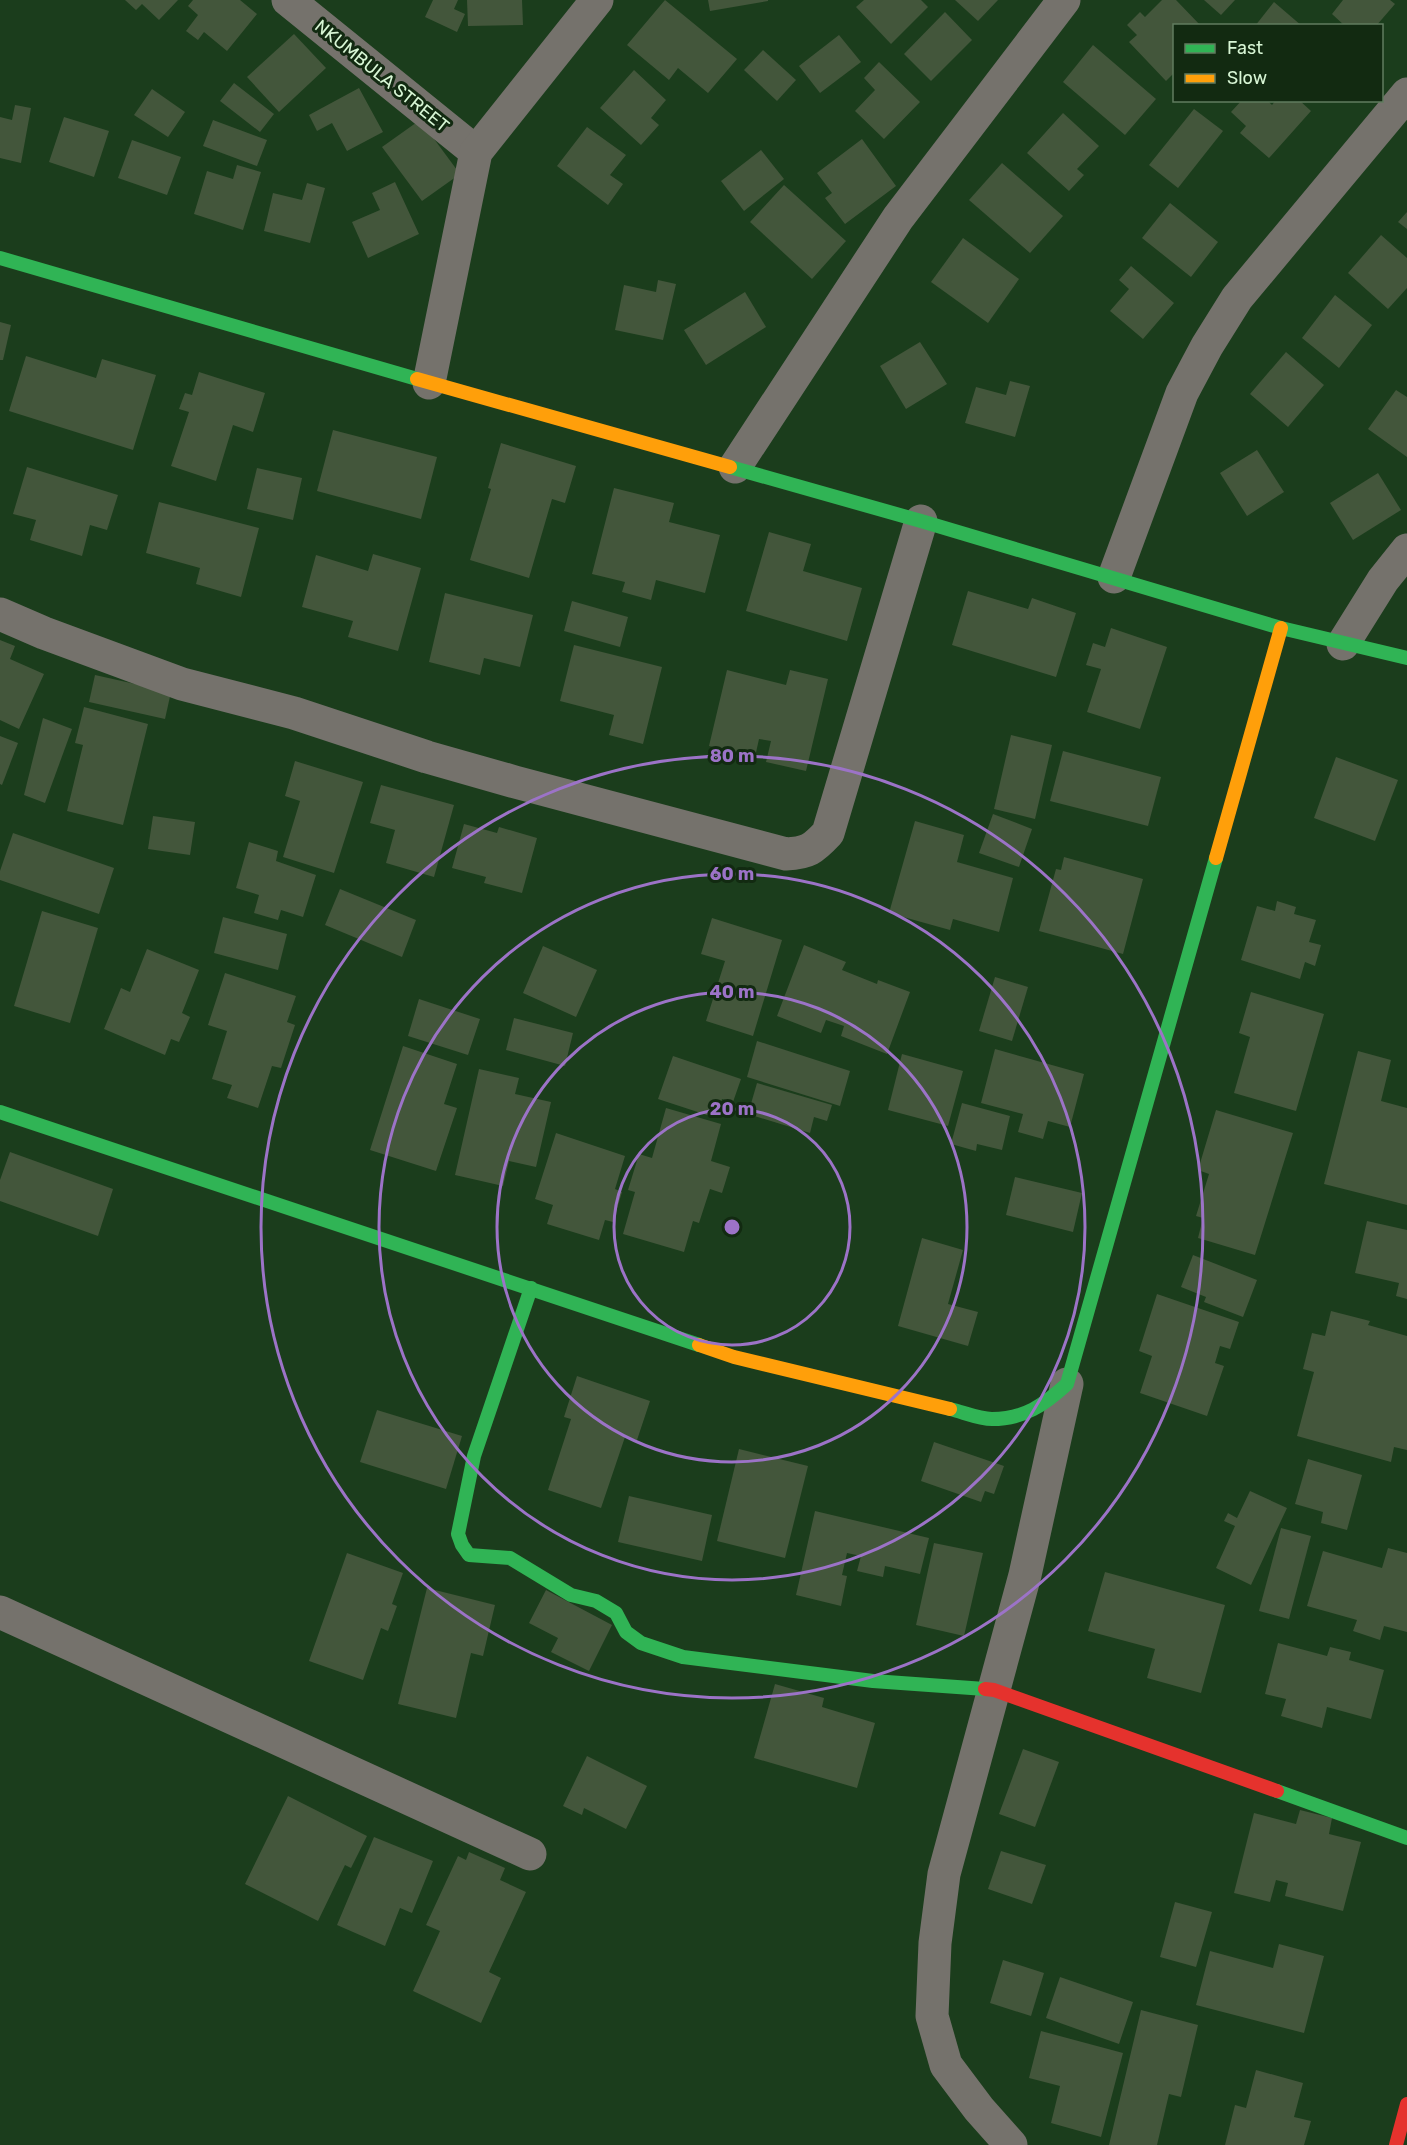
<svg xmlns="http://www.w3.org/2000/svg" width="1407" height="2145" font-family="Rubik,sans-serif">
<rect width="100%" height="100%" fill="#1b3d1c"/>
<g fill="#43563b">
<polygon points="125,0 178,0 159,20 142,4 136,10"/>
<polygon points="193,0 240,0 257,14 227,51 204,32 198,40 186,31 198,15 188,6"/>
<polygon points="433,0 458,0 454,9 465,14 457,32 425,17"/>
<polygon points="467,0 522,0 523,25 468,26"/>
<polygon points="665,0 737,59 708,93 678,68 669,80 627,45"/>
<polygon points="708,0 768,0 768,1 710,11"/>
<polygon points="864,0 921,0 928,7 891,44 856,7"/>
<polygon points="955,0 998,0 978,21"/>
<polygon points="1162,0 1176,0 1201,26 1174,26 1174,73 1166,81 1129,42 1137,35 1127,25 1140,12 1145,17"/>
<polygon points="1204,0 1235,0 1221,15"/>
<polygon points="1343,0 1390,0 1395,4 1376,26 1345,26 1332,14"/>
<polygon points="1274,2 1302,26 1255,26"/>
<polygon points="945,12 972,40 931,81 904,54"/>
<polygon points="294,34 326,68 279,112 247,77"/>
<polygon points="839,35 861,62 820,93 799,66"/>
<polygon points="1093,45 1156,99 1125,135 1063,82"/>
<polygon points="763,50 796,80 777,101 744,70"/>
<polygon points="879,62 920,102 884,139 855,111 875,90 864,78"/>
<polygon points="634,70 666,100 651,118 659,125 641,145 600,108"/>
<polygon points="234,83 274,114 260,132 220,101"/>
<polygon points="359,88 383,132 347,151 332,123 317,131 309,115"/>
<polygon points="152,89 185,112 168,137 134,115"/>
<polygon points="1242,100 1267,100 1272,105 1276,100 1299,100 1311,111 1269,158 1240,133 1246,126 1231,112"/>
<polygon points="15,105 31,108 21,163 0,158 0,117 12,120"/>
<polygon points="1194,109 1223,131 1178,188 1149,165"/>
<polygon points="1063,113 1099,146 1077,169 1084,175 1069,191 1027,153"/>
<polygon points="64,117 109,131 94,177 49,162"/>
<polygon points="213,120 267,140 257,166 203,146"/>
<polygon points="420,120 460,174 422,201 382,147"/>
<polygon points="587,127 626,155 610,175 623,184 608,205 557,166"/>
<polygon points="862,139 896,186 845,224 825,198 832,193 817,173"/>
<polygon points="132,140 181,157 167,195 118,178"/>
<polygon points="761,150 784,179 744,211 721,181"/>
<polygon points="1002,163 1063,216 1030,253 969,200"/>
<polygon points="237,165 261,172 243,230 194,214 207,171 233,179"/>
<polygon points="395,182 419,234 368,258 352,222 380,210 372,193"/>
<polygon points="307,183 325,188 310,243 264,231 273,193 302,200"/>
<polygon points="784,185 846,241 812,279 750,222"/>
<polygon points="1170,203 1218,242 1191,277 1142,238"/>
<polygon points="1407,212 1407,229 1398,222"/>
<polygon points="1381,235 1407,258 1407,288 1388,309 1348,273"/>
<polygon points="963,238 1019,279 988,323 931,282"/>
<polygon points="1131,266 1174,303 1143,339 1110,311 1129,289 1119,280"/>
<polygon points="658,280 676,284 663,340 615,330 624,285 656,292"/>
<polygon points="745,292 766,327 706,365 684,330"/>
<polygon points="1335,295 1372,325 1339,368 1302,338"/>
<polygon points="0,322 11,325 3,360 0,360"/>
<polygon points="920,342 947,384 906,409 880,366"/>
<polygon points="1286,352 1324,385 1288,427 1250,394"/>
<polygon points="26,356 96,378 102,359 156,375 133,450 9,411"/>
<polygon points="199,372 265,393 253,432 233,425 216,481 171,466 189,412 179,409 185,393 192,395"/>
<polygon points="1010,381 1030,386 1015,437 965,423 976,387 1006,395"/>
<polygon points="1396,390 1407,397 1407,457 1368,429"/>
<polygon points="333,430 437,457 421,519 317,491"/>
<polygon points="501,443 576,466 565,503 552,499 529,578 470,560 491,489 488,488"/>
<polygon points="1257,450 1284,492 1247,516 1220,473"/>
<polygon points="27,467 118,495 107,530 90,525 82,556 30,540 36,520 13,514"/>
<polygon points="257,468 302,478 293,520 247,509"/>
<polygon points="1378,473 1401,510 1353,540 1330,503"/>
<polygon points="614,488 674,503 669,522 720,535 705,593 656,580 651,600 622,592 625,582 592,574"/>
<polygon points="159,502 259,528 241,597 196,584 200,568 146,553"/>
<polygon points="769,532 811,544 803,571 862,588 847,641 746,611"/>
<polygon points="373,554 421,568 398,651 348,637 353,621 302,607 316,555 368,571"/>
<polygon points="968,591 1028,609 1032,598 1076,613 1056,677 952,645"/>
<polygon points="445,593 533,615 520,667 484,658 480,675 429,662"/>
<polygon points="572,601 628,617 620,647 564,631"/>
<polygon points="1111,628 1167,647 1140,729 1087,712 1101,669 1086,665 1093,643 1105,647"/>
<polygon points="0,640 15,646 10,659 44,674 19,729 0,720"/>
<polygon points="574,645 662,667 643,744 609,735 614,715 560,701"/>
<polygon points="727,670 786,685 790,670 828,679 806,771 766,762 771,741 759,739 755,757 709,746"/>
<polygon points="95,675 171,692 165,719 89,702"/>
<polygon points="84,707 148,724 123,825 67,811 83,745 75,743"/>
<polygon points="43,718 72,729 45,803 24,795"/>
<polygon points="1011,735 1052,745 1035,819 994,809"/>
<polygon points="0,736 18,743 2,785 0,784"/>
<polygon points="1063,751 1161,777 1148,826 1050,801"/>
<polygon points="1336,757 1398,780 1375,841 1314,818"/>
<polygon points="295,761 363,782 334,873 283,857 300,801 285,796"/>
<polygon points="381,785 454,805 434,877 386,863 395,830 370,823"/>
<polygon points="993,814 1032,829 1019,867 979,853"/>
<polygon points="153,816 195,822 190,855 148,849"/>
<polygon points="915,821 964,835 957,862 1013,878 999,932 953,919 950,930 889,913"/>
<polygon points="464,824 497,833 499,827 537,838 522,893 484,883 486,877 452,868"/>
<polygon points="13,833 114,868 99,914 0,880 0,871"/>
<polygon points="249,842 278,851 276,861 316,875 303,917 281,910 278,920 254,913 259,895 236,888"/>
<polygon points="1064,857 1143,879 1123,954 1039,931 1056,869 1061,870"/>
<polygon points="340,889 416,920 402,957 325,925"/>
<polygon points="1277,901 1296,907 1294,914 1316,920 1309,942 1321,945 1315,966 1305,962 1300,979 1241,960 1257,906 1275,911"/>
<polygon points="42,911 98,928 70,1023 14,1006"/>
<polygon points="223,917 287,934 278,970 214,953"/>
<polygon points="712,918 782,940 753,1036 706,1021 725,961 701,954"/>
<polygon points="804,945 846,962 842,970 877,984 878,980 910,992 887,1054 841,1036 844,1026 826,1020 821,1033 777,1016"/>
<polygon points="543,946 597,970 576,1017 523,993"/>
<polygon points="147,949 199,970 182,1013 190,1017 179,1042 171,1039 165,1055 104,1029 121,988 130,992"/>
<polygon points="225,973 296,996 287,1022 295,1025 281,1068 272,1066 258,1108 227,1098 232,1085 212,1079 227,1031 208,1025"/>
<polygon points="995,977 1028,987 1012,1041 979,1031"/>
<polygon points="1251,992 1324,1014 1296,1111 1234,1093 1250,1037 1239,1033"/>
<polygon points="419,999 480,1019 468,1055 408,1036"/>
<polygon points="514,1018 573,1033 565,1066 506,1050"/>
<polygon points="757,1041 850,1071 840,1106 747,1077"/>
<polygon points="403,1046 457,1064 444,1104 457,1108 436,1171 370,1150"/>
<polygon points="995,1049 1084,1074 1070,1127 1048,1121 1043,1139 1018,1132 1023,1114 981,1103"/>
<polygon points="1358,1051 1391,1060 1381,1101 1407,1108 1407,1205 1324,1184"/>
<polygon points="902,1054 963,1071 948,1126 888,1110"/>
<polygon points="673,1056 741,1079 733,1102 722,1099 716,1118 658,1099"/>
<polygon points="479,1069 519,1078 515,1094 551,1102 536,1167 509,1161 503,1186 455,1175"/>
<polygon points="757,1083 832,1105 827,1121 814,1117 810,1133 748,1114"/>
<polygon points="962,1103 1010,1116 1002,1150 977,1144 976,1151 951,1144"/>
<polygon points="666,1108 721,1124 711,1161 730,1167 722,1193 710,1189 699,1223 693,1221 684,1252 623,1234 635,1192 628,1190 639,1154 652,1158"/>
<polygon points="1216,1110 1293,1133 1255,1255 1198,1238 1203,1218 1196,1216 1209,1174 1198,1170"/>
<polygon points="556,1133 625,1156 615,1189 622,1192 613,1222 605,1220 599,1240 547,1224 553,1205 535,1199"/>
<polygon points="10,1152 113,1189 98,1236 0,1201 0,1180"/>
<polygon points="1015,1177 1082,1193 1073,1232 1006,1215"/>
<polygon points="1367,1221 1407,1230 1407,1299 1396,1296 1399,1283 1355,1273"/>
<polygon points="922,1238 963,1250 948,1304 978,1312 968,1346 898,1326"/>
<polygon points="1193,1255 1257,1280 1243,1317 1204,1302 1206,1297 1181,1287"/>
<polygon points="1157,1294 1239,1322 1230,1349 1220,1346 1215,1363 1224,1366 1207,1416 1140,1393 1152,1356 1139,1351"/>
<polygon points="1331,1311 1370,1321 1368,1325 1407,1336 1407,1450 1394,1447 1391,1462 1297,1436 1314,1372 1303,1369 1312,1333 1325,1336"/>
<polygon points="577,1376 650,1401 637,1440 625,1437 601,1508 548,1490 571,1419 564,1417"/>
<polygon points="377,1410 462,1436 446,1489 360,1462"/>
<polygon points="934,1442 1004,1466 994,1494 985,1491 981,1502 921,1481"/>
<polygon points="739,1449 808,1466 785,1558 717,1541"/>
<polygon points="1308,1459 1362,1475 1347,1530 1321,1523 1323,1512 1295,1504"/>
<polygon points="1250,1491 1287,1508 1251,1585 1216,1568 1235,1526 1224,1521 1228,1513 1237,1518"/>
<polygon points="629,1496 712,1515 702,1561 618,1542"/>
<polygon points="815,1511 929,1538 920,1574 885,1566 883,1577 857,1571 861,1556 847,1553 842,1575 847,1576 841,1606 796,1595"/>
<polygon points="1281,1528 1311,1536 1289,1619 1259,1611"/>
<polygon points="934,1543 983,1553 964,1636 916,1625"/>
<polygon points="1388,1548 1407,1553 1407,1632 1384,1626 1380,1640 1353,1631 1357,1620 1307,1606 1323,1551 1382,1568"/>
<polygon points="347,1553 403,1573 392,1604 397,1606 388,1631 381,1628 363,1680 309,1661"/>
<polygon points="1105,1572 1225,1605 1201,1693 1147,1678 1155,1649 1088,1631"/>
<polygon points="427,1588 495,1605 483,1656 471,1653 456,1718 398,1704"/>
<polygon points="546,1590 612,1625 589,1671 551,1652 558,1638 529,1623"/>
<polygon points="1278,1643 1327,1656 1330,1647 1351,1652 1349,1660 1384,1670 1371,1719 1327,1707 1322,1728 1281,1716 1286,1699 1265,1694"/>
<polygon points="775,1684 824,1698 822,1707 875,1723 857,1788 754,1758"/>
<polygon points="1023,1749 1059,1762 1035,1827 999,1814"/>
<polygon points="587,1756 647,1786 626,1829 584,1808 582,1815 563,1806"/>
<polygon points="288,1796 367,1836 351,1868 345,1865 318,1921 245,1884"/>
<polygon points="1300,1810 1332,1818 1329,1834 1361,1842 1343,1911 1285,1896 1288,1883 1276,1880 1270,1902 1234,1893 1254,1813 1296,1824"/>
<polygon points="374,1837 433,1861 412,1913 400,1908 385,1946 337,1925"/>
<polygon points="1001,1851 1046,1865 1032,1904 988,1889"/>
<polygon points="469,1852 505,1868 500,1880 526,1892 489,1972 501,1978 481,2023 413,1991 440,1931 426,1925 458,1856 466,1860"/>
<polygon points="1175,1902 1212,1912 1196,1967 1160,1957"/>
<polygon points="1279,1944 1324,1956 1304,2033 1196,2005 1210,1951 1273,1968"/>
<polygon points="1003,1960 1044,1973 1031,2016 990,2003"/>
<polygon points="1060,1977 1133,2002 1119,2044 1046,2018"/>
<polygon points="1141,2010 1198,2025 1181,2097 1169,2094 1157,2145 1109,2145"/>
<polygon points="1041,2031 1123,2053 1101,2137 1051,2123 1060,2086 1029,2078"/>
<polygon points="1256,2070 1303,2083 1294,2117 1311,2121 1304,2145 1225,2145 1235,2105 1246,2108"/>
</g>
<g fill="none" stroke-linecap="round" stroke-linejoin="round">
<g stroke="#75726c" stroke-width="33">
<polyline points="288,0 476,152"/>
<polyline points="429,383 476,152 597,0"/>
<polyline points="735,467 898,218 1064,0"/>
<polyline points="1114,577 1182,393 1207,346 1237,298 1407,94"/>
<path d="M0,614L44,633L182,684L294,713L427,757L515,782L786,854C808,853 813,849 828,833L921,521"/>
<polyline points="1343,644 1383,580 1407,550"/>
<polyline points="0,1612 530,1854"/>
<polyline points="1011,2145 979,2109 946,2065 932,2016 935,1943 944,1874 1025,1575 1067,1384"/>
</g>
<g stroke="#30b455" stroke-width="14">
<polyline points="0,258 417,379"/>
<polyline points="730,467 921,521 1281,628 1407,658"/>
<polyline points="0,1112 699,1345"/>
<polyline points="531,1288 474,1456 458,1534 462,1545 469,1555 510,1558 571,1595 596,1601 616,1613 626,1632 641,1643 683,1657 873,1681 985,1689"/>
<path d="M950,1409C963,1412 979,1419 992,1419C1024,1419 1044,1405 1067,1384L1216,858"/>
<polyline points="1277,1791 1407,1838"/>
</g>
<g stroke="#ff9f0a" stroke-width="14">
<polyline points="417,379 730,467"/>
<polyline points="1216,858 1281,628"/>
<polyline points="699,1345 734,1357 950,1409"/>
</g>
<g stroke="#e5322d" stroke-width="14">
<polyline points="985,1689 994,1690 1277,1791"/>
<polyline points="1396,2145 1407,2104"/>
</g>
</g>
<g fill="none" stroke="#9c73c7" stroke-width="3">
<circle cx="732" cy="1227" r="118"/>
<circle cx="732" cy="1227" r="235"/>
<circle cx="732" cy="1227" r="353"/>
<circle cx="732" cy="1227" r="471"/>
</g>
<g text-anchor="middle" stroke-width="6" stroke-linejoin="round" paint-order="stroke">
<g font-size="18" fill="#d8f6d5" stroke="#122a11">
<text transform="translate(382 76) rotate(39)" y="6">NKUMBULA STREET</text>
</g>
</g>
<circle cx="732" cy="1227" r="9" fill="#9c73c7" stroke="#122a11" stroke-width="3"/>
<g font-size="18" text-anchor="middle" font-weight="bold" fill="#9c73c7" stroke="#122a11" stroke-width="6" stroke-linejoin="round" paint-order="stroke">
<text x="732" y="762">80 m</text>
<text x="732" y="880">60 m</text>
<text x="732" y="998">40 m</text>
<text x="732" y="1115">20 m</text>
</g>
<rect x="1173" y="24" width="210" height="78" fill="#122a11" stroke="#617c5f" stroke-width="1.5"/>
<rect x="1185" y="44" width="30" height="9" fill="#30b455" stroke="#617c5f" stroke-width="1.5"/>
<text x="1227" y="54" font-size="18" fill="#d8f6d5">Fast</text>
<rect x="1185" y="74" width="30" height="9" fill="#ff9f0a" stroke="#617c5f" stroke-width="1.5"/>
<text x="1227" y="84" font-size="18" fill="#d8f6d5">Slow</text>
</svg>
